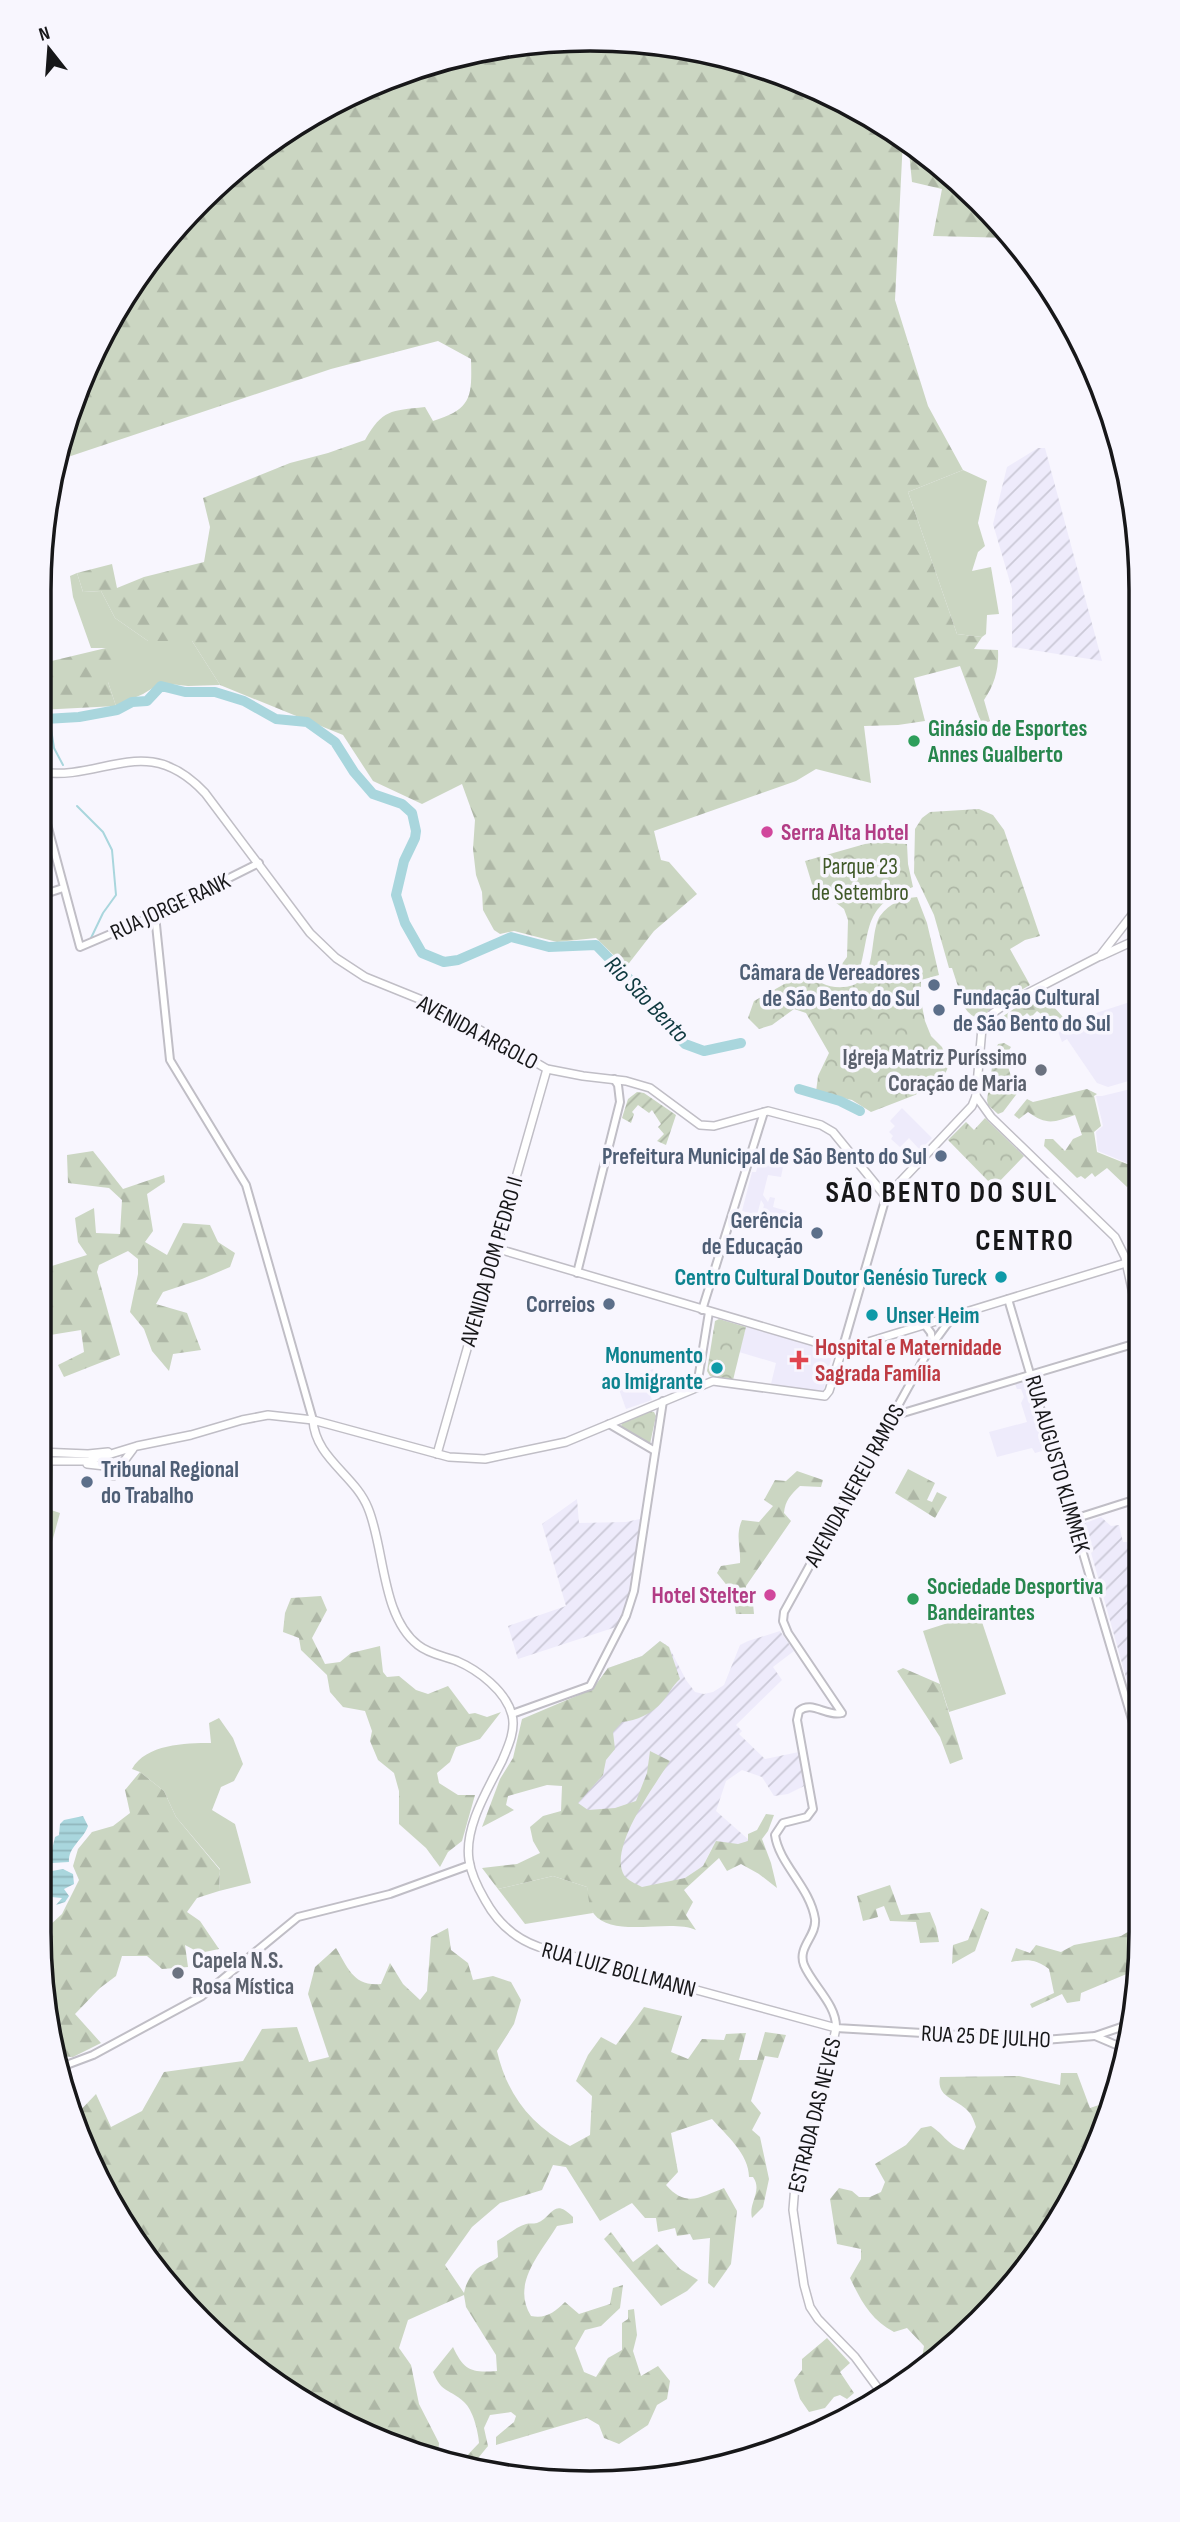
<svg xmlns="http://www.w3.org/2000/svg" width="1180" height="2522" font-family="'Sofia Sans Condensed',sans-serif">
<defs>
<pattern id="industrial-furrows" width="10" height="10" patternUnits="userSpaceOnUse" patternTransform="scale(1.75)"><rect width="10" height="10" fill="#eeebfb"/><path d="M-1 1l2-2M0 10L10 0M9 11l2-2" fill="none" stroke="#cbc9d7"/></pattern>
<pattern id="forest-firs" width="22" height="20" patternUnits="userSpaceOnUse" patternTransform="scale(1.75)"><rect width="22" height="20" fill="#cbd6c2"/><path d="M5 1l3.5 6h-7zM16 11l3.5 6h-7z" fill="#aeb7a6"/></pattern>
<pattern id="park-crowns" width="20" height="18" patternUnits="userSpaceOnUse" patternTransform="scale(1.75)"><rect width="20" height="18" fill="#cbd6c2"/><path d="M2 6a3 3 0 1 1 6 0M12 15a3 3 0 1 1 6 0" fill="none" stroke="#aeb7a6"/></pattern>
<pattern id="garden-furrows" width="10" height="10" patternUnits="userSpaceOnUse" patternTransform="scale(1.75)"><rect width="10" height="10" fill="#cbd6c2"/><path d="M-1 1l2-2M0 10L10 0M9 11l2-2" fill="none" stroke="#aeb7a6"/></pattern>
<pattern id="water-rules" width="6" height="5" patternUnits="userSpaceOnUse" patternTransform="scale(1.75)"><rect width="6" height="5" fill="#a9d6dd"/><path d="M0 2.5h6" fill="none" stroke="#91b7bd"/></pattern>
</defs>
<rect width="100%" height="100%" fill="#f8f6fe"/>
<g fill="#eeebfb">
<polygon points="1130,1002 1138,1029 1139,1078 1108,1087 1097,1083 1067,1039 1062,1042 1056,1026"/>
<polygon points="1139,1087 1139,1163 1127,1163 1098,1151 1096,1132 1103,1126 1096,1096 1102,1096"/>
<polygon points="902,1108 932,1138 920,1150 909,1138 900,1147 891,1139 893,1136 889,1132 895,1126 890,1121"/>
<polygon points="760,1156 784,1162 781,1177 768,1175 763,1195 768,1202 770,1197 775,1198 773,1207 787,1211 783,1224 761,1218 764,1205 761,1200 757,1215 742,1211 752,1172 756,1172"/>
<polygon points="746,1327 833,1351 823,1392 771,1384 776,1363 739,1352"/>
<polygon points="653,1369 659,1384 648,1388 652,1400 626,1409 615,1378 622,1376 624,1380"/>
<polygon points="1027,1380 1049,1449 1035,1453 1032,1448 997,1457 989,1432 1027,1422 1021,1403 1024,1397 1021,1389 1017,1389 1015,1384"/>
</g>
<g fill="url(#industrial-furrows)">
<polygon points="1038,448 1045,448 1102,661 1012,647 1012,589 993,524 1007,467"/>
<polygon points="577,1499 579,1523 626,1522 640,1519 632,1586 626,1605 616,1627 518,1659 508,1626 566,1606 542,1524"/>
<polygon points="1101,1517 1111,1526 1119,1525 1123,1542 1127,1542 1132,1558 1140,1556 1141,1704 1134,1706 1083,1524"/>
<polygon points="780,1631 794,1651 773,1667 782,1680 736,1725 742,1731 739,1734 765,1759 799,1752 804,1786 788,1794 774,1796 762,1777 742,1770 726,1781 716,1811 749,1840 740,1855 712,1848 703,1866 671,1906 597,1910 566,1801 581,1694 594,1687 608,1668 642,1656 660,1641 669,1647 686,1680 695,1692 704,1694 713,1692 724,1685 740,1645 748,1641"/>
</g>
<g fill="#cbd6c2">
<polygon points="963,470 987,481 978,523 985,546 978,552 972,571 991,567 999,614 987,615 986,634 982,637 957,634 908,492"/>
<polygon points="77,573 83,592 101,591 115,618 148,641 192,641 220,685 188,686 161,683 143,694 116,706 108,682 106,648 91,648 73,597 70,576"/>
<polygon points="39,1465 53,1466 51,1510 60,1513 52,1542 39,1559"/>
<polygon points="979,1613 1006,1694 949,1712 923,1631"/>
<path d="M219,1718L233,1738L243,1764L234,1781L221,1787L212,1810L235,1824L251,1883L219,1891L220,1869L176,1817L164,1791L140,1772L132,1769C146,1744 185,1743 211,1743L209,1723Z"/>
<polygon points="553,1876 587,1887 593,1913 525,1924 498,1889"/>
</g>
<g fill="url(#forest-firs)">
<path d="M590,39L697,49L801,80L903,139L895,300L928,406L963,470L908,492L957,634L982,637L974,649L998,650C999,668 995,684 984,700L990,721L982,725L960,666L914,678L925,721L898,725L864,726L871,783L816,769L796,781L654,831L661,860L669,862L697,894L654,931L626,967L596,938L557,942L514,931L500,934L494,930L483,910L482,892L476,875L473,849L475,820L462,784L422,804L373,781L343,735L220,685L192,641H148L115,618L101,591L83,592L77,573L112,564L117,588L144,577L204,562L210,527L203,498L290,463L328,453L365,440C383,409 390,411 425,407L433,421C472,409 472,397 471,359L438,341L331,369L56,461L80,379L131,284L200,200L283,132L379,81L482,49Z"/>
<polygon points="908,142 925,152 1012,238 933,236 942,189 912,182"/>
<polygon points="106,648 117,663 108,682 116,706 39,710 39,664"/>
<path d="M1049,992L1053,1006L1063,1017L1053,1023L1037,1011L1031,1017L1027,1013L1005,1033L988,1032C1004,1011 1025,1002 1049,992Z"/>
<path d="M1087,1089L1097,1094L1094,1096L1101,1126L1094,1132L1097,1152L1127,1164L1139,1165V1177L1127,1187L1107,1168L1095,1177L1092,1173L1085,1179L1081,1176L1077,1178L1044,1146L1045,1139H1053L1065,1151L1073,1139L1082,1135L1075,1115C1055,1122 1047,1126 1028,1112L1019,1119L1014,1115L1027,1099L1033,1102Z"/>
<polygon points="93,1151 123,1189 164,1175 165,1182 147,1194 153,1231 145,1242 167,1255 183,1223 210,1225 218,1242 235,1253 230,1267 202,1279 163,1292 156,1304 187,1313 201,1350 173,1354 169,1371 152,1351 144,1329 130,1312 138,1274 138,1259 128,1251 99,1265 97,1272 120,1355 64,1377 58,1365 84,1352 81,1330 44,1336 42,1320 45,1300 39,1299 39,1270 87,1255 78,1242 75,1218 94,1208 96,1233 120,1234 122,1200 109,1188 68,1183 67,1155"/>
<polygon points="908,1469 935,1483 927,1500 932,1502 937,1492 947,1497 935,1518 895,1493"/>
<path d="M797,1471L823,1480L821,1487L800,1486C791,1494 785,1501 784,1513L791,1521L746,1586V1591L752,1593L754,1614H736L733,1593L717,1573L721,1566L740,1563C741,1546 735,1536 742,1520L759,1522L773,1506L764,1500L775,1480L786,1481Z"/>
<polygon points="321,1596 327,1610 312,1638 325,1664 340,1662 351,1653 380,1646 383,1672 387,1677 399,1676 416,1690 428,1694 448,1686 469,1714 475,1713 487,1717 501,1712 480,1739 456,1747 450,1762 437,1773 439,1783 458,1795 475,1795 462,1841 448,1852 440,1867 426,1848 399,1824 399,1791 394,1773 378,1760 370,1741 372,1731 365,1711 343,1707 330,1692 327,1675 301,1650 299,1638 283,1632 285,1613 291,1598"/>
<path d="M660,1641L669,1647L680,1679C672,1686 669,1694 662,1702C653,1713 636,1721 622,1722L613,1732L615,1749L606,1760L603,1775L578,1803L588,1810L615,1808L636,1801L647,1773L650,1751L670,1761C655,1785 608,1848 624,1875C627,1880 636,1884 642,1887L685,1878L703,1866L716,1841L738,1844L748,1841V1834L757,1830L766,1814L774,1815L768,1831L762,1839L771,1863L777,1888L759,1874L741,1864L727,1871L719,1858L684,1890L693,1902L686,1915L696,1930C670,1918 613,1939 594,1914C589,1908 588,1895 587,1887L553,1876L498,1889L482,1868L517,1864L540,1853L533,1841L530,1827L543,1816L561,1811L562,1786L547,1785L508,1796L506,1805L514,1810L482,1827L500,1779L513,1758L522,1719L581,1694L594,1687L608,1668L642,1656Z"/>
<polygon points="903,1668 940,1684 963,1759 950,1764 940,1737 897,1671"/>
<polygon points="140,1772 164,1791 176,1817 220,1870 219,1891 197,1898 187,1912 200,1921 219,1949 200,1953 185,1945 188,1967 162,1969 147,1956 122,1956 116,1976 100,1988 75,2014 101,2043 73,2057 59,2056 39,1932 39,1878 46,1902 49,1926 62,1914 79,1880 73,1866 78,1849 92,1832 113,1826 130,1813 125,1790"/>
<polygon points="890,1885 901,1915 930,1912 936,1927 939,1942 920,1943 916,1922 890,1921 884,1906 876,1909 878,1917 863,1921 857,1896"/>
<polygon points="981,1908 989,1912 975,1951 952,1964 953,1945 968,1940"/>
<path d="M1141,1924L1140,1947L1131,1951L1129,1973L1081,1993L1080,2001L1067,2003L1062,1994L1032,2008L1030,2004L1054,1993L1049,1969C1036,1959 1027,1959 1011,1962L1016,1948L1030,1953L1036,1945L1061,1952L1074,1945L1121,1936Z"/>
<path d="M448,1928L451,1950L468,1963L473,1980L493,1976L511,1982L521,2000L514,2024L497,2051C507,2095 531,2125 570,2146L590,2135L592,2096L576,2081L588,2055L601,2037L616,2045L644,2007L682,2016L671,2052L688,2059L702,2039L724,2040L726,2034L746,2033L739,2060H757L765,2032L786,2035L778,2058L765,2056L751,2101L761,2113L752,2130L760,2137L769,2179L763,2207L752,2218C748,2203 763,2191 753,2177H749C749,2154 726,2135 712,2119L671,2133L678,2172L666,2185C686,2208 701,2197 724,2188L737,2211L731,2264L714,2288L708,2283L710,2238L693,2240L690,2234L677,2236L675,2228L658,2232L656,2218H645L632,2203L600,2221L566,2167L553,2165L542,2190L500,2203L472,2227L445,2265L464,2293C466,2283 472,2270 483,2265C489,2262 492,2262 498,2257L497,2241C506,2236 516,2227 526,2224C529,2223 533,2224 537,2223C553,2217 553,2197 573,2217V2223L557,2226C540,2254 511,2284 531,2316C546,2319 555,2312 565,2302L579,2314L610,2304L613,2288L623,2285L620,2308L601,2326L585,2330L575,2348L584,2372L596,2377L608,2358L622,2350V2323L628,2319V2310L634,2309L637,2335L633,2351L641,2376L658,2366L670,2381L667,2399L657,2405L648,2425L619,2444L604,2438L599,2425L587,2418L496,2445V2437L514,2422L516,2416L511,2412L490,2415L484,2428L488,2446L470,2468L459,2464L479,2443C478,2431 473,2410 464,2402C449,2388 442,2394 433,2372L453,2347C464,2371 472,2373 497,2371L496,2355L466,2307L464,2295L408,2320L399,2348L411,2365L419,2404L439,2443L438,2456L315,2410L175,2295L112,2207L72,2119L96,2094L111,2127L142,2111L164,2072L243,2061L262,2029L297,2027L309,2062L329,2057L308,1994L315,1967L336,1948C348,1968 354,1987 381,1984L390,1963L403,1984L420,2000L427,1991L431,1937Z"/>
<path d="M1061,2073H1077L1090,2108L1108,2102L1105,2091L1117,2086L1100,2143L1004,2296L921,2364L924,2346L907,2328L894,2332C871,2320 861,2301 850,2278L861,2259V2249L837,2244L830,2199L839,2188L852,2191L859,2197H870L881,2192L885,2182L875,2164L906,2145L921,2128L931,2126C945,2135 947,2145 964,2150L976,2127C974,2121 972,2115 968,2111C956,2098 936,2098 940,2077L1019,2076L1060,2085Z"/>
<polygon points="611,2232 633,2262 657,2244 680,2269 698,2280 687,2291 661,2306 604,2239"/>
<polygon points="827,2338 850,2363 840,2372 854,2393 847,2399 840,2395 834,2397 825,2408 809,2412 800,2399 794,2380 802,2370 802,2359"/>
</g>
<g fill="url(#park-crowns)">
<path d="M979,809L993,815L1004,830L1040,936L1025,940L1010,949L1030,985L997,1003L981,1018C974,1018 968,1013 965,1008L952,968H949L934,915L914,873L915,829L922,818L930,812Z"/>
<path d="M872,842L907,844L908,864L913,887C864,905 871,926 860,969L852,972L839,968L847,957L848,920L844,909L812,884L805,861Z"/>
<path d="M917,897L927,923L939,975L921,980V1001L925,1021L931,1036L942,1047L949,1065L942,1081L915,1095L871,1112L852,1100L816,1092L818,1076L829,1053L806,1013L794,1009L772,1025L759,1029L748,1018L754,1001L806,972C818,983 828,988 844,987C880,985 868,935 880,916C890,903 901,899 917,897Z"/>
<polygon points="985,1118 1024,1156 994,1187 948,1140 966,1122 974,1130"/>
<polygon points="719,1319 746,1327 733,1380 710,1376 707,1371 715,1321"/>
<polygon points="650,1411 654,1412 656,1416 650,1444 621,1427 622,1422"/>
</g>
<g fill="url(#garden-furrows)">
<path d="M1004,1043L1011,1047L1006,1055C1008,1069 1011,1079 1019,1091L1003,1112L998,1114L988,1105L987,1100L994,1054L998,1044Z"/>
<polygon points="637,1092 644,1093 676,1115 666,1145 657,1141 664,1134 658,1127 661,1124 652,1110 649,1113 638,1105 632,1112 634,1114 631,1123 622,1118 628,1099"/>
</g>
<g fill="url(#water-rules)">
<path d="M83,1816L88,1826C83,1840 68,1847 69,1862L52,1863L51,1854L55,1837L59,1835L60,1824L64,1820Z"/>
<polygon points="63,1869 73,1874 74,1884 64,1889 69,1896 65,1902 56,1905 62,1898 51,1897 45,1883 52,1871"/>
</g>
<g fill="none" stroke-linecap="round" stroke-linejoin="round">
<g stroke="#a9d6dd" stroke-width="2">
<polyline points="45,719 51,729 54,748 63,765"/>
<polyline points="77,806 103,832 112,850 116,895 103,913 91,938"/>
</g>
<g stroke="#a9d6dd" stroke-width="10">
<polyline points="39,717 45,719 79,717 117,710 132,702 147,701 161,686 185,692 215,692 244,701 276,719 307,722 335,742 354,772 373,794 402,804 412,813 416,831 415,838 404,861 396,895 405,923 422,953 444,962 458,960 511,937 549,947 596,945 638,988 659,1018 685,1044 704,1051 741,1043"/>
<polyline points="799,1089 840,1101 860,1111"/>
</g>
<defs>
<g id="tertiary">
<polyline points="39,794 80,947 155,915 259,863"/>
<polyline points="39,896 63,888"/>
<polyline points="155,915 170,1060 246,1185 313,1420"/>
<polyline points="577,1273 620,1102 618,1085 614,1079"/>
<polyline points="1008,1299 1141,1750"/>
<polyline points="702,1310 764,1112"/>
<path d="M953,1316L931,1346L784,1612L783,1621L788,1633L842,1713C826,1717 812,1700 799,1711L797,1720L813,1809L807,1817L783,1823L775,1835C779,1864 810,1887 815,1919C817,1936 797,1947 804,1965C813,1986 837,2005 836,2028L1044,2040L1095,2036L1133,2023"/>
<polyline points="925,1325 931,1333 932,1344"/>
<polyline points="842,1350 886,1197"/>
<polyline points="697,1386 709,1312"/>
<polyline points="893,1416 1140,1342"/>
<polyline points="609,1424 655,1451"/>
<polyline points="1074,1519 1140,1498"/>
<polyline points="512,1714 590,1686 626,1616 634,1591 663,1401"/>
<polyline points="1095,2036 1128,2050"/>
<polyline points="61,2067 93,2055 202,1996 298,1917 390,1894 470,1865"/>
</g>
<g id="secondary">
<path d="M39,772C104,782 146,730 205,793L310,933L336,958L365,977L444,1009L547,1069L583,1076L626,1081L650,1088L700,1125L714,1126L768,1111L821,1125L833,1132L886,1197L972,1106L976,1096L982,1028L993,1013L1003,1006L1100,956L1138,907"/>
<polyline points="1101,956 1138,939"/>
<polyline points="976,1096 991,1117 1115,1237 1125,1257 1139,1322"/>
<polyline points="495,1248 842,1350 1126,1263"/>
<path d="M313,1420C315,1458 355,1475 368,1508C385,1549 381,1616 418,1645C429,1654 444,1656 457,1661C478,1670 506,1691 512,1715C516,1730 508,1747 502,1761C488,1789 464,1827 469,1860C471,1874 478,1888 485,1900C497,1922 516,1939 539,1947L836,2028L813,2136L795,2185L793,2210L804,2285L810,2307L818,2319L855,2357L883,2395"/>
<polyline points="39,1452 88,1454 108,1452"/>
<polyline points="437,1454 547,1069"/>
<polyline points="39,1461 88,1461 137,1446 191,1435 242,1420 268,1415 313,1420 449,1457 485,1459 566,1442 713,1381 825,1396 829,1391 842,1350"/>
<polyline points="87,1464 105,1466 113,1476 133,1449"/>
</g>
</defs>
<use href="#tertiary" stroke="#c0bec6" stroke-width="10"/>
<use href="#secondary" stroke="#c0bec6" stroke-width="10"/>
<use href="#tertiary" stroke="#fff" stroke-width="6"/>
<use href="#secondary" stroke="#fff" stroke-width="7"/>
</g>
<g fill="#2e9e5b" stroke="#f8f6fe" stroke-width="2.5">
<circle cx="914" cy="741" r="7"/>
<circle cx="913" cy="1599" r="7"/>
</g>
<g fill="#d1479c" stroke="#f8f6fe" stroke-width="2.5">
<circle cx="767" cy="832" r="7"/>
<circle cx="770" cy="1595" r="7"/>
</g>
<g fill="#5c6f8a" stroke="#f8f6fe" stroke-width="2.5">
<circle cx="934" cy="985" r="7"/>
<circle cx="939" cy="1010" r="7"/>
<circle cx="941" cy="1156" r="7"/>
<circle cx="817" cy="1233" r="7"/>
<circle cx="609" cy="1304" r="7"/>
<circle cx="87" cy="1482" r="7"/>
</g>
<g fill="#6b7280" stroke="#f8f6fe" stroke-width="2.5">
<circle cx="1041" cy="1070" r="7"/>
<circle cx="178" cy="1973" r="7"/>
</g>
<g fill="#0f9aa8" stroke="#f8f6fe" stroke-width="2.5">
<circle cx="1001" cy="1277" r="7"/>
<circle cx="872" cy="1315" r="7"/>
<circle cx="717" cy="1368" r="7"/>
</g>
<path fill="#e0444e" stroke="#f8f6fe" stroke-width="2.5" d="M795.5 1349.5h7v7h7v7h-7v7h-7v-7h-7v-7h7z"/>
<g text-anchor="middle" stroke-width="7" stroke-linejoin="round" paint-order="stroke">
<g font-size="23" font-weight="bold" fill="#27864d" stroke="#f8f6fe" text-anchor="start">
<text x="928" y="736">Ginásio de Esportes<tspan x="928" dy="26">Annes Gualberto</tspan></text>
<text x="927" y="1594">Sociedade Desportiva<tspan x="927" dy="26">Bandeirantes</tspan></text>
</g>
<g font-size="23" font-weight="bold" fill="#b23c85" stroke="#f8f6fe" text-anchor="start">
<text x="781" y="840">Serra Alta Hotel</text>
<text x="756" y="1603" text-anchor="end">Hotel Stelter</text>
</g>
<g font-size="23" fill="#405929" stroke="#f8f6fe">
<text x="860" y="874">Parque 23<tspan x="860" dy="26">de Setembro</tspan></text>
</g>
<g font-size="23" fill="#171719" stroke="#f8f6fe">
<text transform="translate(170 906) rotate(-25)" y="8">RUA JORGE RANK</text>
<text transform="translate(478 1032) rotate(28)" y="8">AVENIDA ARGOLO</text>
<text transform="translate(491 1261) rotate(-74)" y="8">AVENIDA DOM PEDRO II</text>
<text transform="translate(1058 1464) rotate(74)" y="8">RUA AUGUSTO KLIMMEK</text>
<text transform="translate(854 1485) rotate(-61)" y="8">AVENIDA NEREU RAMOS</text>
<text transform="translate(619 1969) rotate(15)" y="8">RUA LUIZ BOLLMANN</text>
<text transform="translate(986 2036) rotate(3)" y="8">RUA 25 DE JULHO</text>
<text transform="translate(814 2115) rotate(-76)" y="8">ESTRADA DAS NEVES</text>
</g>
<g font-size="23" font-weight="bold" fill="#4e5e75" stroke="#f8f6fe" text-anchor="end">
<text x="920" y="980">Câmara de Vereadores<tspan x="920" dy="26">de São Bento do Sul</tspan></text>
<text x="953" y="1005" text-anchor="start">Fundação Cultural<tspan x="953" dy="26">de São Bento do Sul</tspan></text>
<text x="927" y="1164">Prefeitura Municipal de São Bento do Sul</text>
<text x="803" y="1228">Gerência<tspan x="803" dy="26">de Educação</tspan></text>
<text x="595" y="1312">Correios</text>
<text x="101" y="1477" text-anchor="start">Tribunal Regional<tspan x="101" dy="26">do Trabalho</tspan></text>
</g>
<g font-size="23" font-weight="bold" fill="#5b616d" stroke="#f8f6fe" text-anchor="end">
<text x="1027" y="1065">Igreja Matriz Puríssimo<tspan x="1027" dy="26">Coração de Maria</tspan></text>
<text x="192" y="1968" text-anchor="start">Capela N.S.<tspan x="192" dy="26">Rosa Mística</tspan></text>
</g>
<g font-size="23" font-weight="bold" fill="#0d838f" stroke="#f8f6fe" text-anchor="end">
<text x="987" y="1285">Centro Cultural Doutor Genésio Tureck</text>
<text x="886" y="1323" text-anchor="start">Unser Heim</text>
<text x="703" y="1363">Monumento<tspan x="703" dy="26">ao Imigrante</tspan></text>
</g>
<g font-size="23" font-weight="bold" fill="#be3a42" stroke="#f8f6fe" text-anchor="start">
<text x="815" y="1355">Hospital e Maternidade<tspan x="815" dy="26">Sagrada Família</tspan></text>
</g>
<g font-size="24" font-style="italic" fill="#0e393f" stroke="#f8f6fe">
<text transform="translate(647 999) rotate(46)" y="8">Rio São Bento</text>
</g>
<g font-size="30" font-weight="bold" letter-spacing="2" fill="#171719" stroke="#f8f6fe">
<text x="942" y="1202">SÃO BENTO DO SUL</text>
<text x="1025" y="1250">CENTRO</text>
</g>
</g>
<path d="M0 0H1180V2522H0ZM590 51H590A539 539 0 0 1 1129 590V1932A539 539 0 0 1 590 2471H590A539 539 0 0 1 51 1932V590A539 539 0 0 1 590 51Z" fill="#f8f6fe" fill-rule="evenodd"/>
<path fill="none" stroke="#171719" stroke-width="3.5" d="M590 51H590A539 539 0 0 1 1129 590V1932A539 539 0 0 1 590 2471H590A539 539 0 0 1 51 1932V590A539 539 0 0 1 590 51Z"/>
<g transform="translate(49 49) rotate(343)" stroke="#f8f6fe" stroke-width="5" paint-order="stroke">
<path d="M0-5L12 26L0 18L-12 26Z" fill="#171719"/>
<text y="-10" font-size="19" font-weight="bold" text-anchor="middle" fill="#171719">N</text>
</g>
</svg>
